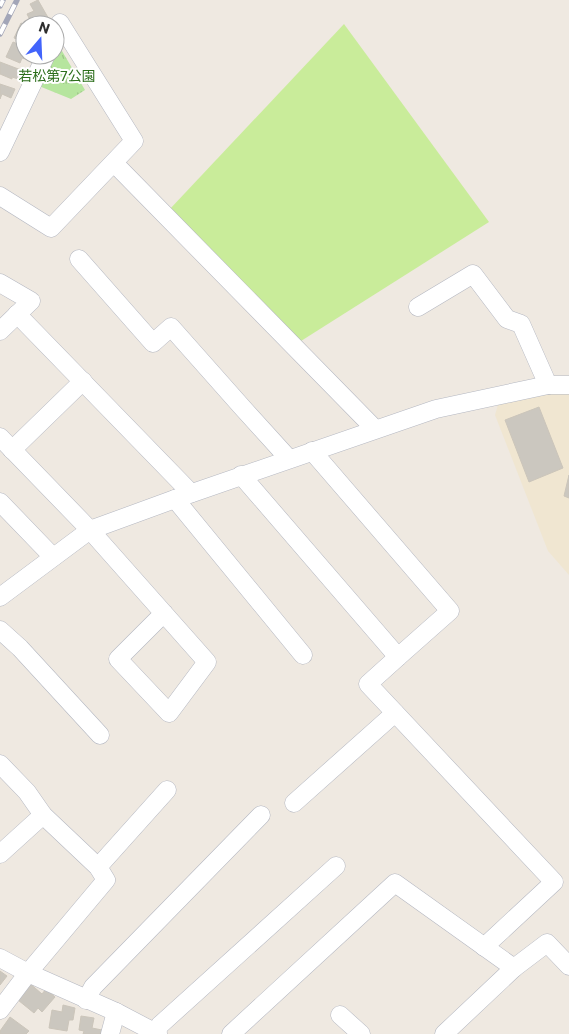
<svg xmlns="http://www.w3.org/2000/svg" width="569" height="1034" font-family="Commissioner,'Noto Sans JP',sans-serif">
<defs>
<pattern id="park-tufts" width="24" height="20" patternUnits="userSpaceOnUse" patternTransform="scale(1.25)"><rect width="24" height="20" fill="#b6e59e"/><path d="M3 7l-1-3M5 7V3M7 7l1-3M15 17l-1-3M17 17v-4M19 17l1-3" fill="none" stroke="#9dc588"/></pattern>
</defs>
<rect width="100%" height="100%" fill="#efe9e1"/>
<polygon fill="#f0e6d1" points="569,391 569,575 548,551 495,415 500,398"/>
<polygon fill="url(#park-tufts)" points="62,51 85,90 71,99 34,84 47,55 55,55 55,52"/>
<polygon fill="#c9ec9a" points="344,24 489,222 301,341 169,210"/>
<g fill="#cbc7bf" stroke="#cbc5ba">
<polygon points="38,0 50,21 43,25 41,21 37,23 34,19 30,20 27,14 34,11 30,4"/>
<polygon points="21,23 26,25 25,25 25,42 14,38"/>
<polygon points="13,42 25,47 25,55 31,55 29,60 22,58 20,63 6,57"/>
<polygon points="0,62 21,70 18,79 12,77 12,79 0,74"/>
<polygon points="0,84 15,89 11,98 2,94 0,99"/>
<polygon points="539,407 563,468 529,482 505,420"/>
<polygon points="569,475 569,498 564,496"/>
<polygon points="0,971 7,976 0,985"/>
<polygon points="28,982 42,994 46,989 55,997 42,1012 38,1008 34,1013 18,1000"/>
<polygon points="63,1005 75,1008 73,1020 69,1020 67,1031 49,1028 52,1010 62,1012"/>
<polygon points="81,1016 94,1018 92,1028 102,1030 101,1034 83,1034 84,1031 79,1030"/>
<polygon points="10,1017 29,1031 26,1034 0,1034 0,1031"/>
</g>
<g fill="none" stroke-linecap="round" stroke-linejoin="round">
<defs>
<g id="street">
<polyline points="0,152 46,55"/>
<polyline points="114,163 375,429"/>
<polyline points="0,196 51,228 134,141 60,23 55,35"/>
<polyline points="79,259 153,343 171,327 241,406 289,459"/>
<polyline points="0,283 31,301 0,331"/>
<polyline points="418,307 473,274 507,319 521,324 548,385"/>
<polyline points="17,314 191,493"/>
<polyline points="0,437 90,530 207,662 169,713 118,659 164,613"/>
<polyline points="12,450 83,381"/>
<polyline points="241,475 398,657 450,611 312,451"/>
<polyline points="175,499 303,655"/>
<polyline points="0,502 53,557"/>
<polyline points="0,597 90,530 175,499 436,409 548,385 569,385"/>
<polyline points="0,630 20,648 100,735"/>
<polyline points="398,657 368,684 554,882 484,947"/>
<polyline points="0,764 27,792 43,815 98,867 106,880 28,973 0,1010"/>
<polyline points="294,803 395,713"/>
<polyline points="0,854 43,815"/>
<polyline points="98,867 167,790"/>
<polyline points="0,958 28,973 116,1012 158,1034"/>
<polyline points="86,1000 93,987 261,815"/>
<polyline points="340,1015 361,1034"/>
<polyline points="156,1032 160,1025 336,866"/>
<polyline points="110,1034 116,1012"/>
<polyline points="231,1034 395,883 514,968 547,943 569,966"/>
<polyline points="444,1034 514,968"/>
</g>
</defs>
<use href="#street" stroke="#b4b7c1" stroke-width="19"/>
<use href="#street" stroke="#fff" stroke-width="18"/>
<defs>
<g id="rail">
<polyline points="0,6 3,0"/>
<polyline points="0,34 17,0"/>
</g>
</defs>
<use href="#rail" stroke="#a3a6b8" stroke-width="5.5"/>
<use href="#rail" stroke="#fff" stroke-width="4" stroke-dasharray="11" stroke-linecap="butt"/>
</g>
<g text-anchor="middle" stroke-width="4" stroke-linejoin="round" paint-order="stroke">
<g font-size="14" fill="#2c6e1b" stroke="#fff">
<text x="57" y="81">若松第7公園</text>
</g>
</g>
<g transform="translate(40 40) rotate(19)"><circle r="24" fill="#ffffff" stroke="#ababab"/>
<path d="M0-4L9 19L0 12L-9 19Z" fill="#4264fb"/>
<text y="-8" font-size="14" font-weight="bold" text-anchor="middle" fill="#2e2e2e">N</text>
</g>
</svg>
